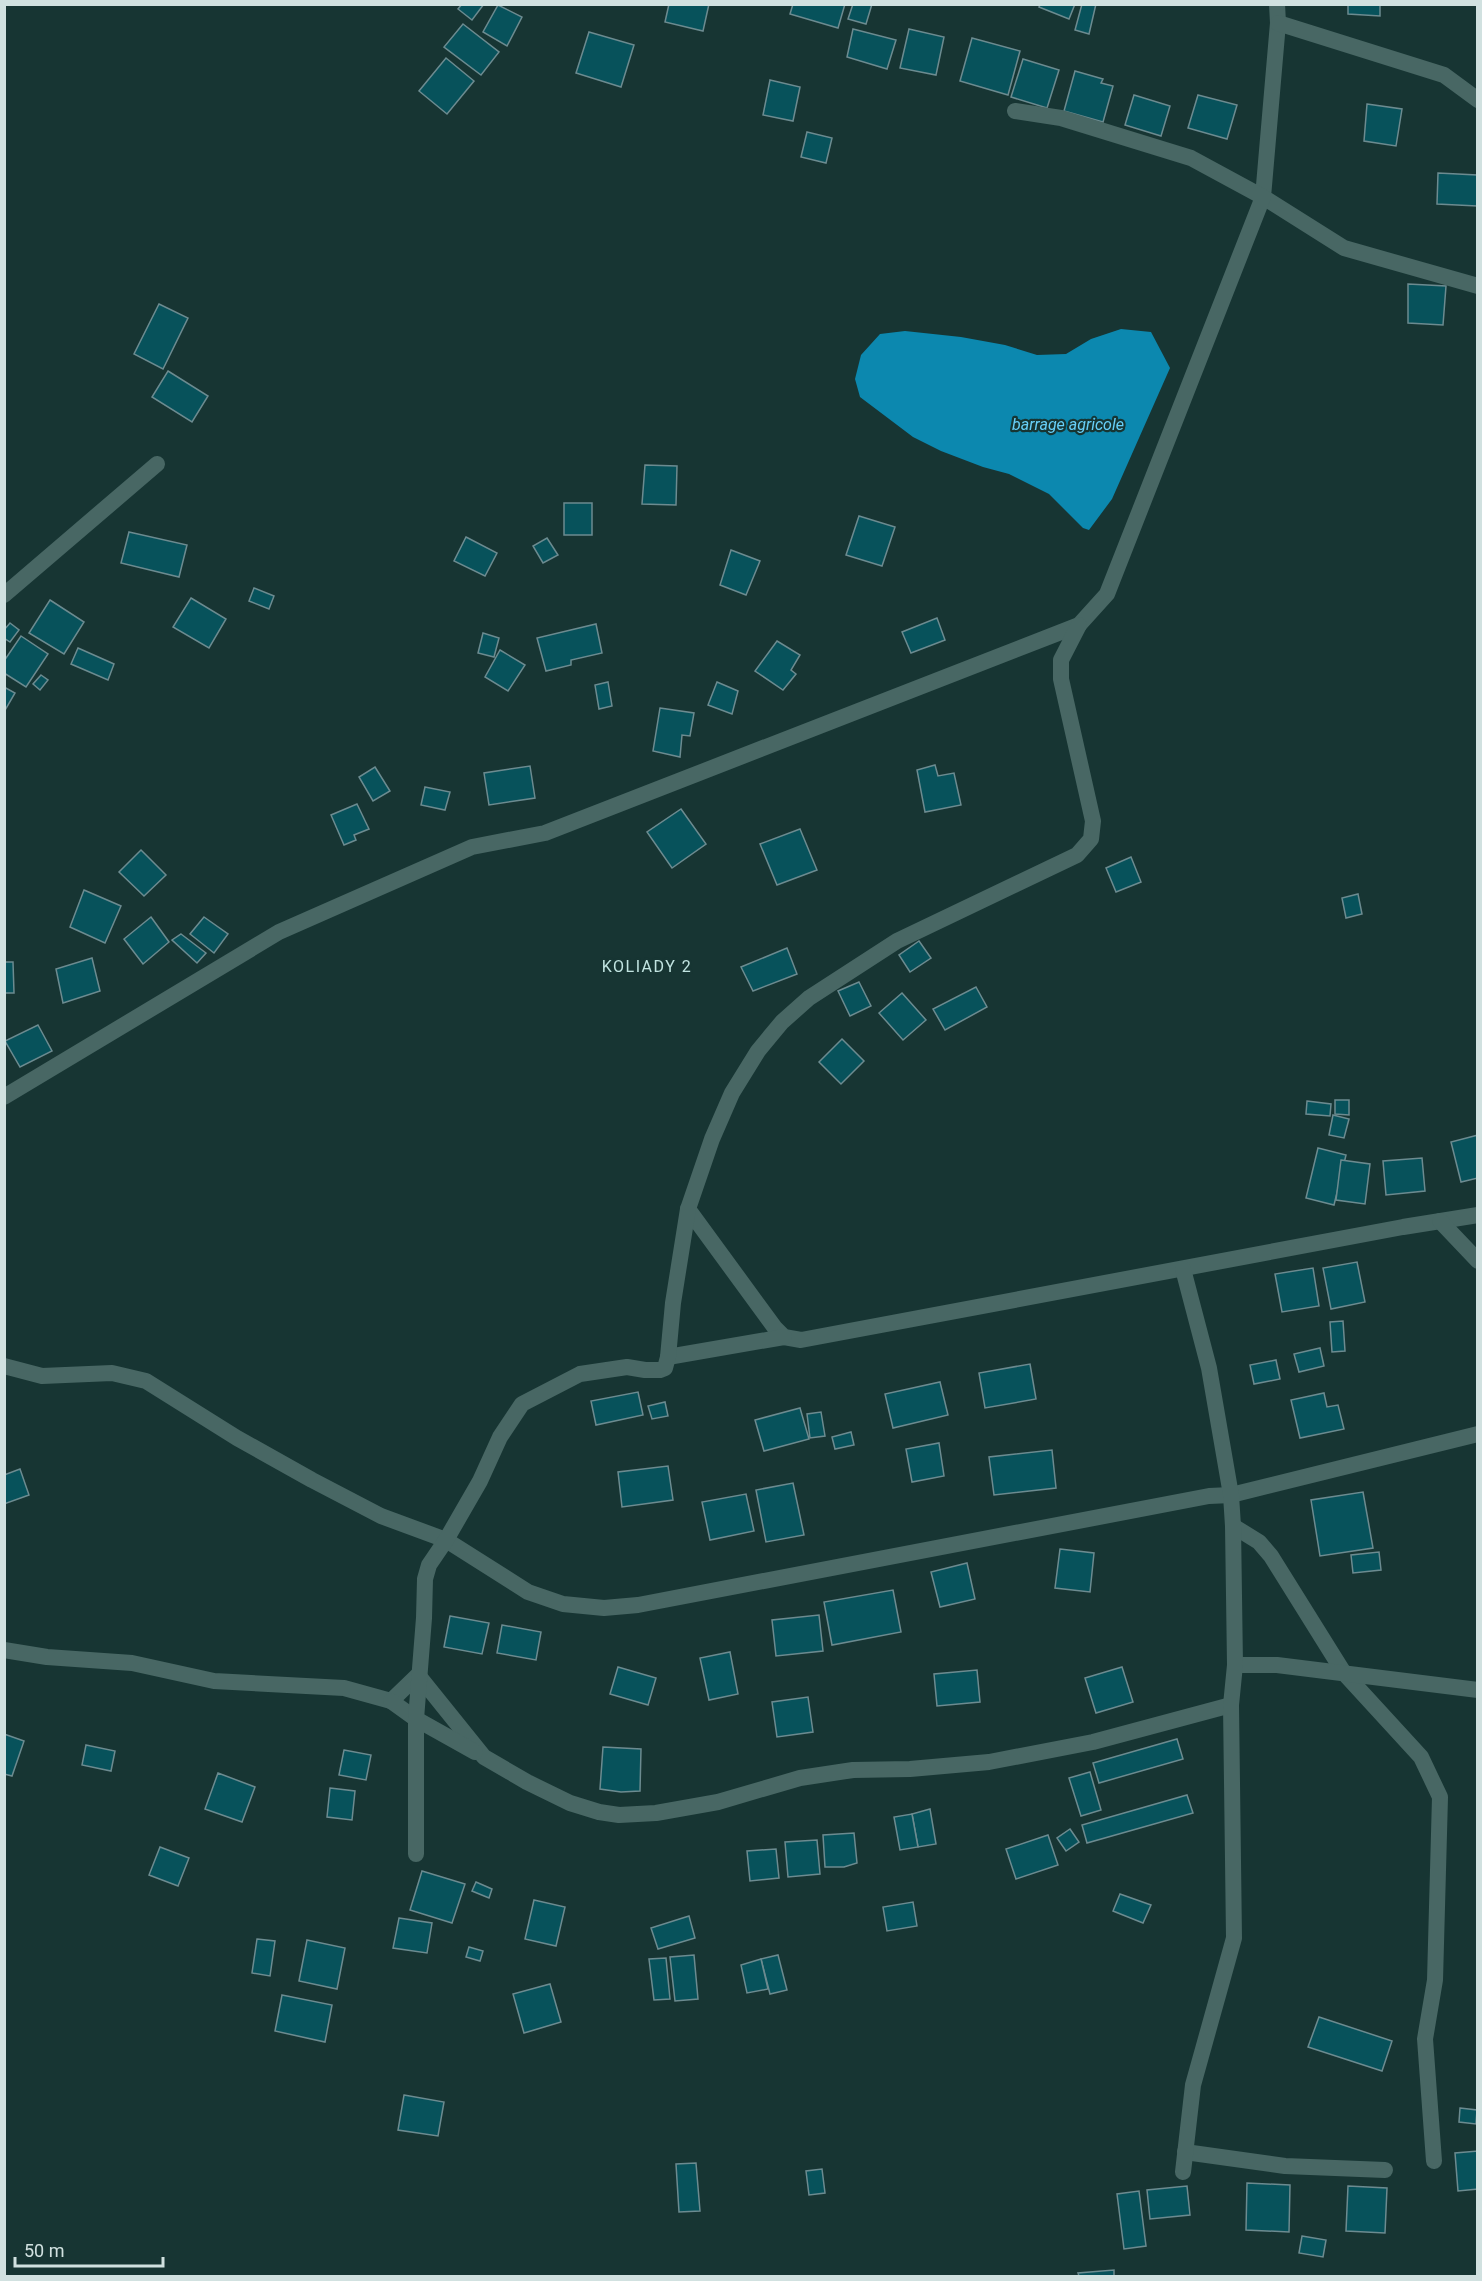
<svg xmlns="http://www.w3.org/2000/svg" width="1482" height="2281" font-family="Roboto,sans-serif">
<rect width="100%" height="100%" fill="#173533"/>
<polygon fill="#0c88af" points="1121,329 1151,332 1170,368 1112,499 1089,530 1083,528 1049,494 1009,474 983,467 941,451 913,437 860,397 855,379 861,355 880,334 905,331 961,337 1005,345 1037,355 1066,354 1091,339"/>
<g fill="#07525b" stroke="#6c8b90" stroke-width="1.5">
<polygon points="462,4 484,4 472,20 458,9"/>
<polygon points="669,4 709,4 703,31 665,22"/>
<polygon points="793,4 845,4 838,28 790,14"/>
<polygon points="853,4 872,4 866,24 848,19"/>
<polygon points="1040,4 1075,4 1069,19 1039,7"/>
<polygon points="1082,4 1096,4 1089,34 1075,30"/>
<polygon points="1348,4 1380,4 1380,16 1348,14"/>
<polygon points="498,5 522,17 507,46 483,32"/>
<polygon points="463,24 499,52 481,75 444,47"/>
<polygon points="853,29 896,40 887,69 847,57"/>
<polygon points="909,29 944,37 936,75 900,68"/>
<polygon points="589,32 634,45 621,87 576,73"/>
<polygon points="972,38 1020,51 1008,95 960,81"/>
<polygon points="446,58 474,81 447,114 419,91"/>
<polygon points="1023,59 1059,70 1047,108 1011,97"/>
<polygon points="1075,71 1103,79 1101,83 1113,86 1103,122 1064,111"/>
<polygon points="770,80 800,87 793,121 763,115"/>
<polygon points="1134,95 1170,106 1161,136 1125,125"/>
<polygon points="1198,95 1237,105 1227,139 1188,128"/>
<polygon points="1367,104 1402,109 1396,146 1364,141"/>
<polygon points="807,132 832,138 826,163 801,157"/>
<polygon points="1438,173 1477,175 1477,206 1437,204"/>
<polygon points="1408,284 1446,286 1443,325 1408,323"/>
<polygon points="159,304 188,318 163,369 134,354"/>
<polygon points="168,371 208,396 192,422 152,397"/>
<polygon points="645,465 677,466 676,505 642,504"/>
<rect x="564" y="503" width="28" height="32"/>
<polygon points="859,516 895,527 882,566 846,555"/>
<polygon points="129,532 187,545 179,577 121,563"/>
<polygon points="466,537 497,553 485,576 454,561"/>
<polygon points="547,538 558,555 543,563 533,546"/>
<polygon points="731,550 760,561 746,595 720,585"/>
<polygon points="254,588 274,596 269,609 249,601"/>
<polygon points="191,598 226,619 209,648 173,627"/>
<polygon points="50,600 84,622 64,654 29,633"/>
<polygon points="937,618 945,640 911,653 902,632"/>
<polygon points="10,623 19,630 10,642 4,638 4,630"/>
<polygon points="596,624 602,653 571,660 571,665 546,671 537,638"/>
<polygon points="483,633 499,638 494,657 478,653"/>
<polygon points="21,636 48,654 26,687 4,673 4,661"/>
<polygon points="777,641 800,655 791,670 796,674 783,690 755,671"/>
<polygon points="78,648 114,664 108,680 71,664"/>
<polygon points="500,650 525,665 508,691 485,677"/>
<polygon points="41,675 48,680 40,690 33,684"/>
<polygon points="608,682 612,706 599,709 595,685"/>
<polygon points="717,682 738,691 732,714 708,705"/>
<polygon points="4,687 15,693 4,712"/>
<polygon points="660,708 694,713 690,736 682,735 680,757 653,751"/>
<polygon points="935,765 938,776 954,773 961,805 925,812 917,770"/>
<polygon points="530,766 535,798 489,805 484,773"/>
<polygon points="375,767 390,791 373,801 359,777"/>
<polygon points="425,787 450,792 445,810 421,805"/>
<polygon points="357,804 369,829 354,835 356,840 344,845 331,815"/>
<polygon points="681,809 706,844 672,868 647,832"/>
<polygon points="800,829 817,870 777,885 760,844"/>
<polygon points="141,850 166,875 144,896 119,872"/>
<polygon points="1131,857 1141,882 1116,892 1106,868"/>
<polygon points="84,890 121,906 105,943 70,927"/>
<polygon points="1358,894 1362,914 1346,918 1342,898"/>
<polygon points="151,917 169,942 143,964 124,939"/>
<polygon points="204,917 228,934 214,953 190,934"/>
<polygon points="181,934 206,953 197,963 172,940"/>
<polygon points="919,941 931,958 910,972 899,955"/>
<polygon points="787,948 797,974 753,991 741,967"/>
<polygon points="92,958 100,991 63,1003 56,969"/>
<polygon points="4,962 13,962 14,993 4,993"/>
<polygon points="859,982 871,1006 850,1016 838,991"/>
<polygon points="976,987 987,1007 945,1030 933,1009"/>
<polygon points="902,993 926,1020 903,1040 879,1013"/>
<polygon points="38,1025 52,1051 20,1067 5,1041"/>
<polygon points="842,1039 864,1061 841,1084 819,1062"/>
<polygon points="1335,1100 1349,1100 1349,1115 1335,1114"/>
<polygon points="1307,1101 1331,1104 1330,1116 1306,1114"/>
<polygon points="1333,1115 1349,1119 1344,1138 1329,1135"/>
<polygon points="1478,1135 1478,1178 1461,1182 1451,1142"/>
<polygon points="1318,1148 1346,1155 1334,1205 1306,1198"/>
<polygon points="1422,1158 1425,1191 1386,1195 1383,1161"/>
<polygon points="1341,1160 1370,1164 1365,1204 1336,1200"/>
<polygon points="1357,1262 1365,1302 1331,1309 1323,1268"/>
<polygon points="1313,1268 1319,1306 1282,1312 1275,1274"/>
<polygon points="1343,1321 1345,1351 1332,1352 1330,1322"/>
<polygon points="1320,1348 1324,1366 1299,1372 1294,1354"/>
<polygon points="1276,1360 1280,1379 1254,1384 1250,1365"/>
<polygon points="1030,1364 1036,1399 985,1408 979,1373"/>
<polygon points="940,1382 948,1415 893,1428 885,1394"/>
<polygon points="638,1392 643,1415 596,1425 591,1401"/>
<polygon points="1324,1393 1327,1407 1338,1405 1344,1429 1300,1438 1291,1400"/>
<polygon points="665,1402 668,1416 652,1419 648,1406"/>
<polygon points="800,1408 809,1439 764,1451 755,1420"/>
<polygon points="821,1412 825,1436 810,1438 807,1414"/>
<polygon points="851,1432 854,1445 835,1449 832,1437"/>
<polygon points="939,1443 944,1476 912,1482 906,1449"/>
<polygon points="1052,1450 1056,1488 994,1495 989,1457"/>
<polygon points="668,1466 673,1500 622,1507 618,1472"/>
<polygon points="20,1469 29,1495 4,1504 4,1475"/>
<polygon points="793,1483 804,1535 766,1542 756,1490"/>
<polygon points="1363,1492 1373,1548 1320,1556 1311,1500"/>
<polygon points="746,1494 754,1531 710,1540 702,1502"/>
<polygon points="1060,1549 1094,1553 1090,1592 1055,1588"/>
<polygon points="1379,1552 1381,1570 1353,1573 1351,1555"/>
<polygon points="967,1563 975,1599 940,1607 931,1572"/>
<polygon points="893,1590 901,1632 832,1645 824,1602"/>
<polygon points="819,1615 823,1651 776,1656 772,1620"/>
<polygon points="450,1616 489,1623 482,1654 444,1647"/>
<polygon points="502,1625 541,1632 536,1660 497,1653"/>
<polygon points="730,1652 738,1694 709,1700 700,1658"/>
<polygon points="618,1667 656,1678 648,1705 610,1694"/>
<polygon points="1122,1667 1133,1702 1096,1713 1085,1678"/>
<polygon points="977,1670 980,1702 937,1706 934,1674"/>
<polygon points="808,1697 813,1732 777,1737 772,1702"/>
<polygon points="4,1734 24,1741 12,1776 4,1774"/>
<polygon points="1177,1739 1183,1759 1099,1783 1093,1763"/>
<polygon points="86,1745 115,1751 111,1771 82,1765"/>
<polygon points="603,1747 641,1749 640,1791 621,1792 600,1789"/>
<polygon points="344,1750 371,1755 366,1780 339,1775"/>
<polygon points="1090,1772 1101,1810 1081,1816 1069,1778"/>
<polygon points="218,1773 255,1787 242,1822 205,1809"/>
<polygon points="330,1788 355,1791 352,1820 327,1817"/>
<polygon points="1187,1795 1193,1813 1087,1843 1082,1825"/>
<polygon points="930,1809 936,1844 918,1847 912,1814"/>
<polygon points="912,1814 918,1847 900,1850 894,1817"/>
<polygon points="1070,1829 1079,1842 1066,1851 1057,1838"/>
<polygon points="854,1833 857,1863 844,1867 825,1867 823,1835"/>
<polygon points="1048,1835 1058,1865 1016,1879 1006,1849"/>
<polygon points="817,1840 820,1874 788,1877 785,1842"/>
<polygon points="160,1847 189,1858 178,1886 149,1875"/>
<polygon points="776,1849 779,1878 750,1881 747,1851"/>
<polygon points="422,1871 465,1884 452,1923 410,1910"/>
<polygon points="476,1882 492,1889 489,1898 472,1891"/>
<polygon points="1120,1894 1151,1905 1143,1923 1113,1911"/>
<polygon points="534,1900 565,1907 556,1946 525,1939"/>
<polygon points="913,1902 917,1926 887,1931 883,1907"/>
<polygon points="689,1916 695,1938 658,1949 651,1928"/>
<polygon points="399,1918 432,1923 427,1953 393,1948"/>
<polygon points="257,1939 275,1941 270,1976 252,1973"/>
<polygon points="307,1940 345,1948 337,1989 299,1981"/>
<polygon points="469,1947 483,1951 480,1961 466,1957"/>
<polygon points="694,1955 698,1999 675,2001 670,1957"/>
<polygon points="778,1955 787,1990 770,1994 761,1959"/>
<polygon points="666,1958 670,1999 654,2000 649,1959"/>
<polygon points="761,1959 768,1989 747,1993 741,1965"/>
<polygon points="550,1984 561,2022 524,2033 513,1994"/>
<polygon points="282,1995 332,2005 325,2042 275,2031"/>
<polygon points="1319,2017 1392,2041 1382,2071 1308,2047"/>
<polygon points="404,2095 444,2102 438,2136 398,2130"/>
<polygon points="1460,2108 1477,2110 1476,2124 1459,2122"/>
<polygon points="1478,2151 1478,2189 1458,2191 1455,2153"/>
<polygon points="696,2163 700,2211 679,2212 676,2164"/>
<polygon points="822,2169 825,2193 809,2195 806,2171"/>
<polygon points="1247,2183 1290,2185 1289,2232 1246,2230"/>
<polygon points="1187,2186 1190,2215 1150,2219 1147,2190"/>
<polygon points="1348,2186 1387,2188 1385,2233 1346,2231"/>
<polygon points="1139,2191 1146,2246 1124,2249 1117,2194"/>
<polygon points="1302,2236 1326,2240 1323,2257 1299,2253"/>
<polygon points="1114,2270 1114,2276 1079,2276 1078,2273"/>
</g>
<g fill="none" stroke-linecap="round" stroke-linejoin="round">
<g stroke="#486764" stroke-width="16">
<polyline points="1277,4 1278,23 1263,197 1344,248 1478,286"/>
<polyline points="1278,23 1444,75 1478,100"/>
<polyline points="4,595 157,464"/>
<polyline points="4,1097 279,932 472,847 545,833 1079,625 1107,594 1263,197 1191,158 1061,118 1015,111"/>
<polyline points="688,1209 775,1328 784,1337 801,1340 1403,1227 1478,1215"/>
<polyline points="1440,1221 1478,1261"/>
<polyline points="668,1357 784,1337"/>
<polyline points="4,1366 42,1376 112,1373 146,1381 237,1438 312,1480 381,1516 446,1540 528,1592 563,1604 604,1608 638,1605 1209,1496 1231,1495 1478,1434"/>
<polyline points="1233,1526 1259,1542 1271,1556 1344,1673 1421,1757 1440,1797 1435,1980 1425,2039 1434,2161"/>
<polyline points="4,1650 47,1657 132,1663 214,1681 344,1688 391,1701 418,1675 484,1757 527,1782 570,1803 599,1812 619,1815 656,1813 718,1802 800,1778 853,1770 910,1769 989,1762 1093,1742 1231,1705"/>
<polyline points="1235,1665 1277,1665 1478,1690"/>
<polyline points="391,1701 416,1719 475,1752"/>
<polyline points="416,1854 416,1719 424,1618 425,1579 429,1565 446,1540 480,1481 500,1437 522,1404 580,1374 627,1367 645,1370 660,1370 665,1368 668,1357 673,1303 688,1209 712,1139 732,1093 758,1051 782,1022 809,998 897,941 1077,855 1091,839 1093,821 1061,679 1061,660 1079,625"/>
<polyline points="1185,2152 1285,2166 1385,2170"/>
<polyline points="1183,2172 1193,2085 1234,1938 1231,1705 1235,1665 1233,1526 1231,1495 1209,1368 1183,1269"/>
</g>
</g>
<g text-anchor="middle" stroke-width="4.5" stroke-linejoin="round" paint-order="stroke">
<g font-size="16" font-style="italic" fill="#67cff8" stroke="#173533">
<text x="1068" y="430">barrage agricole</text>
</g>
<g font-size="16" letter-spacing="1.5" fill="#c1e4e1" stroke="#173533">
<text x="647" y="972">KOLIADY 2</text>
</g>
</g>
<rect width="1482" height="2281" fill="none" stroke="#d1e1e0" stroke-width="12"/>
<path d="M15 2257v9h148v-9" fill="none" stroke="#d1e1e0" stroke-width="3"/>
<text x="24" y="2257" font-size="18" fill="#d1e1e0" stroke="#173533" stroke-width="4.5" paint-order="stroke">50 m</text>
</svg>
